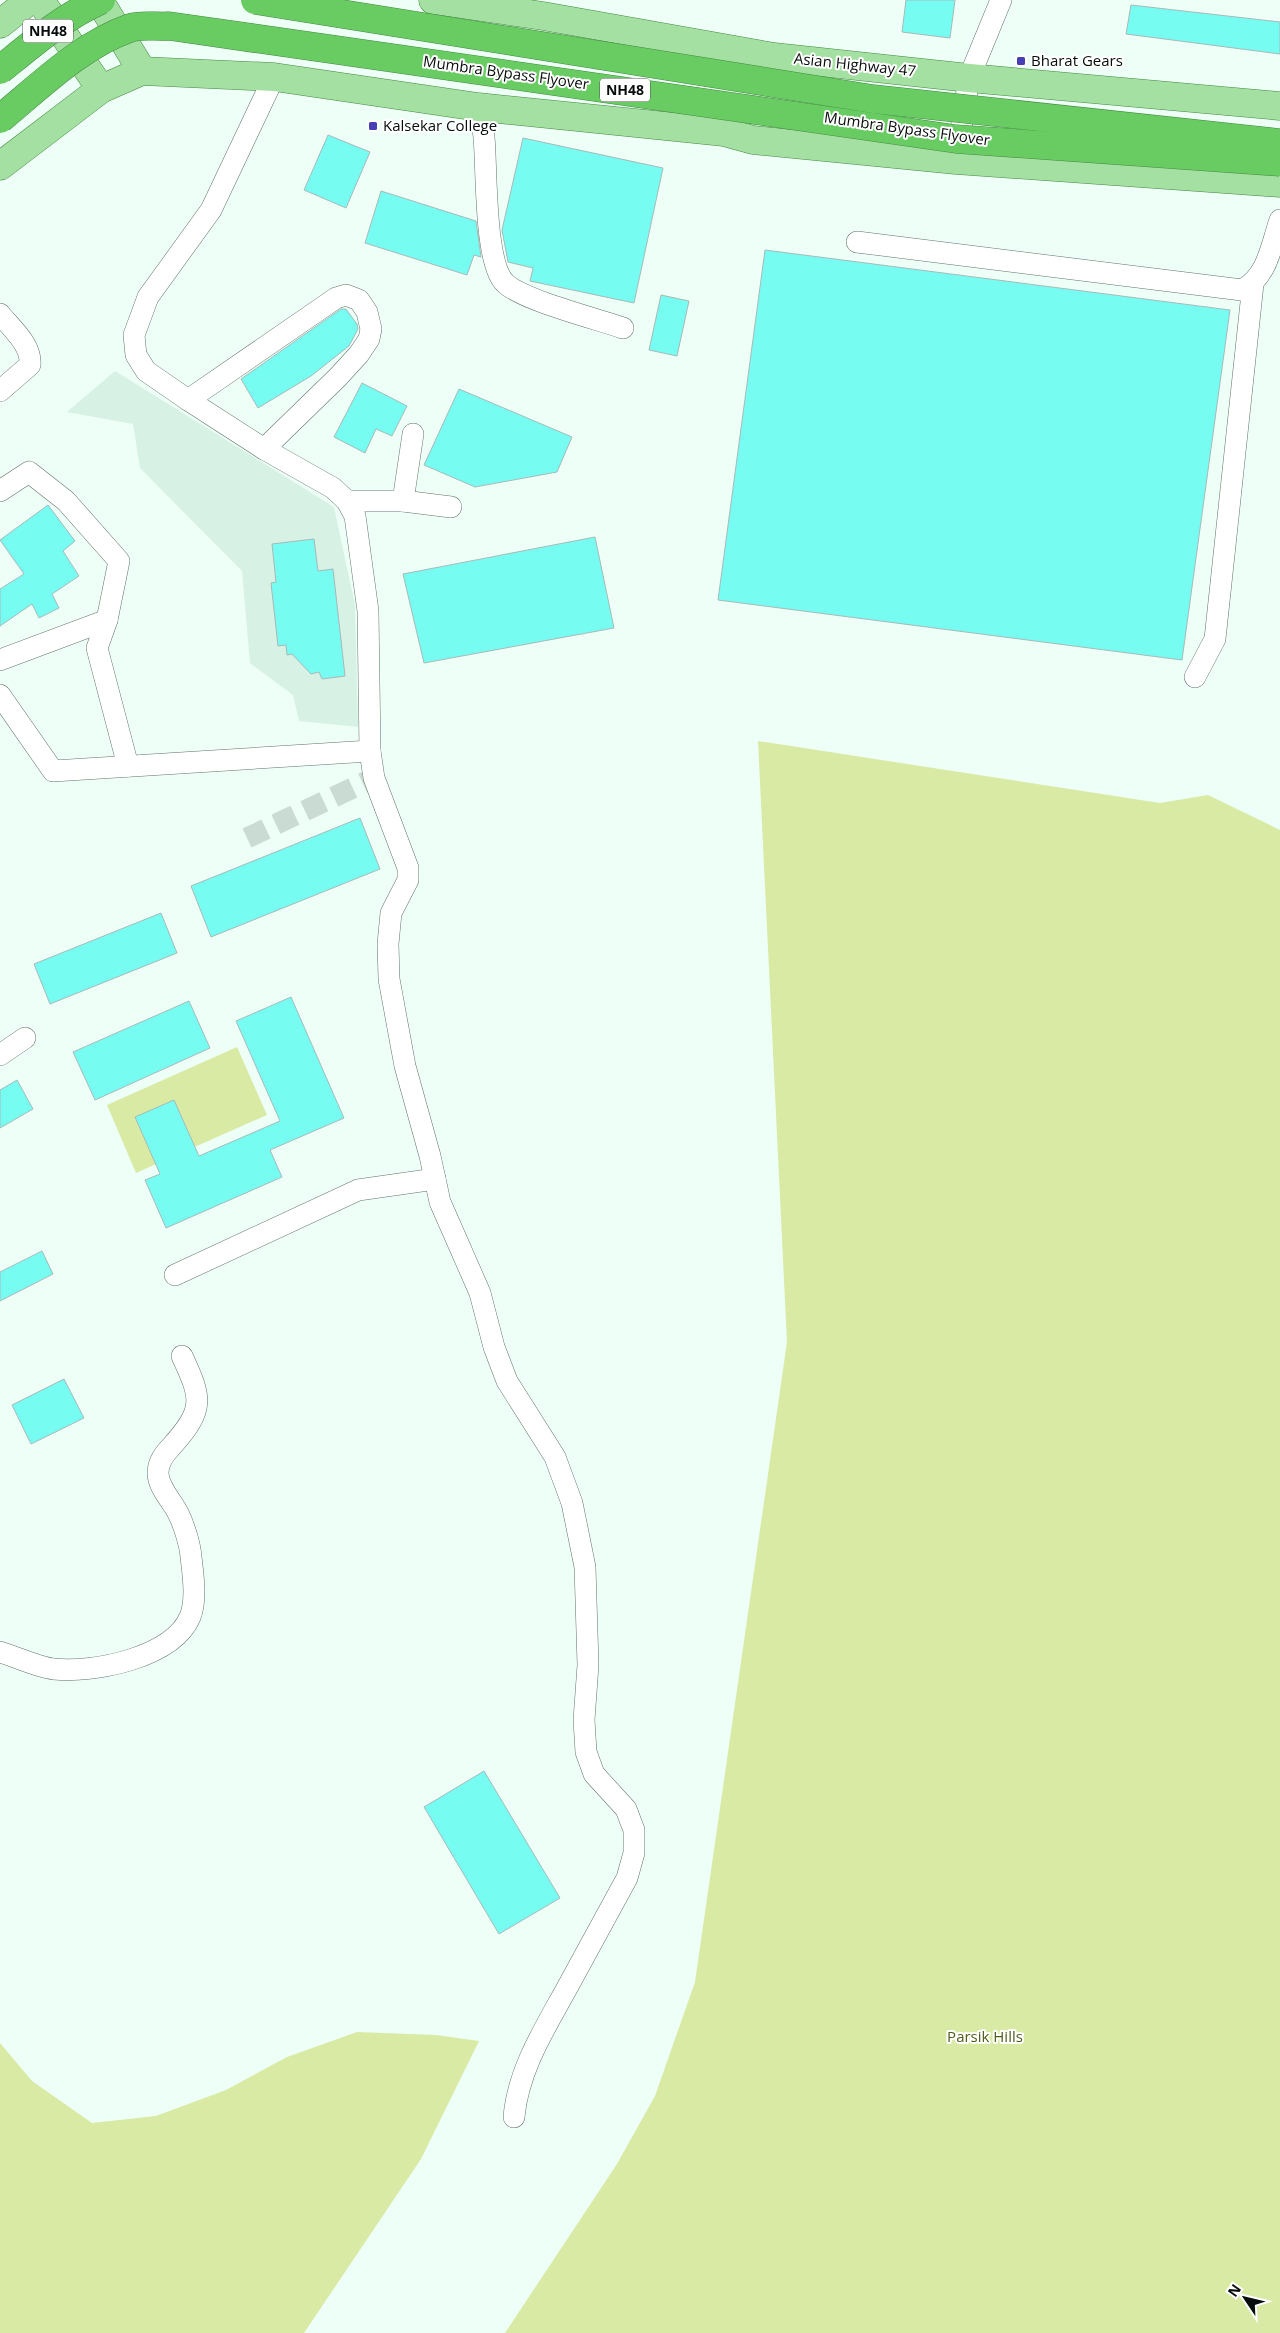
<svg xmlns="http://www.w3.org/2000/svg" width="1280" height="2333" font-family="'Open Sans',sans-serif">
<rect width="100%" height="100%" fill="#edfff6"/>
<polygon fill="#d7f1e5" points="115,371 334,507 355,605 358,727 299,721 293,695 250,663 242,571 140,468 133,424 67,412"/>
<g fill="#d9eaa5">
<polygon points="758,741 1160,803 1208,795 1280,830 1280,2333 505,2333 617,2164 655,2096 695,1982 787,1342"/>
<polygon points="237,1047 267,1115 136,1173 107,1105"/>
<polygon points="357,2032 436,2035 479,2041 421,2159 304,2333 0,2333 0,2043 32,2081 92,2123 156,2116 226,2090 287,2057"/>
</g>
<g fill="#77fcf2" stroke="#a6bab8">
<polygon points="906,0 955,0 950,38 902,32"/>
<polygon points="1131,5 1280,22 1280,54 1126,34"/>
<polygon points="328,135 370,152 346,208 304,190"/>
<polygon points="523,138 663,168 634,303 530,281 533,268 508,262 502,230"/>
<polygon points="381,191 476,221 481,257 474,255 467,275 365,243"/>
<polygon points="765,250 1230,310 1182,660 718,600"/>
<polygon points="661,295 689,301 677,356 649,350"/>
<polygon points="341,309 346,309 357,324 358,329 349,346 311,376 258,408 241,379"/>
<polygon points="362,383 407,406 392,436 376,429 365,453 334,437"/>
<polygon points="459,389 572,437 557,472 475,487 424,465"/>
<polygon points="48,505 75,541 63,551 79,576 52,594 59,608 39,618 32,604 0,626 0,589 24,574 0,540"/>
<polygon points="595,537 614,628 424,663 403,574"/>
<polygon points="314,539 318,571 333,569 345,676 322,679 319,672 311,674 292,654 287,655 286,645 278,646 271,583 276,582 272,544"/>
<polygon points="360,818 380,869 211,937 191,886"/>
<polygon points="161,913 177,953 50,1004 34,964"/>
<polygon points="291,997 344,1118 270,1150 282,1177 166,1228 145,1180 160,1174 135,1117 174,1100 199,1156 280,1121 236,1021"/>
<polygon points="189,1001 210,1048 95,1100 73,1052"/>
<polygon points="17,1080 33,1109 0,1128 0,1090"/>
<polygon points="42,1251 53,1274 0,1301 0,1272"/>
<polygon points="64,1379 84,1418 31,1444 12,1405"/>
<polygon points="484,1771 560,1898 499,1934 424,1807"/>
</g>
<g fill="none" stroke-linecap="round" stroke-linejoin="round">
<polyline stroke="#cadbd3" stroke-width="21" stroke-dasharray="21 11" stroke-linecap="butt" points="247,838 374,778"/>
<defs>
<g id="minor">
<path d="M274,77L211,210L148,297L134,335L136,355L146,371L188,400L264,449L333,488L347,501L355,516L368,611L370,751L374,778L408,868V880L391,913L388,944L389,979L405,1066L430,1156L440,1202L480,1293L494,1347L507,1381L555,1457L572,1503L585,1567L588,1665L584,1720L586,1752L594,1774L626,1809L634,1830V1853L627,1878C607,1914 587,1951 567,1988C545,2028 518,2070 514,2117"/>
<path d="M478,107C480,117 483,127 484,137C487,168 484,263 505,283C522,300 597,319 623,328"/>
<polyline points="957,155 969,78 1001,0"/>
<path d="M857,242L1242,290C1268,276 1271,246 1280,220"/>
<path d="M0,314C12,329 32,345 30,365L0,391"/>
<polyline points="188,400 336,298 346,295 359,300 367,312 371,329 369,339 359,354 338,377 264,449"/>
<polyline points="0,491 29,472 66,501 119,561 107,620 97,648 128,766"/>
<polyline points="347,501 403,501 451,507"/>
<polyline points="403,501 413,434"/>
<polyline points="0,660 107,620"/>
<polyline points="1195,677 1215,639 1253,284"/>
<polyline points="0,695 53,771 370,751"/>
<polyline points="0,1055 25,1038"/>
<polyline points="175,1275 358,1190 435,1179"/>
<path d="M0,1652C17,1657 37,1667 54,1669C94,1673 172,1658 190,1617C197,1600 193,1574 191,1557C190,1544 184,1525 178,1513C172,1501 158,1487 158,1473C158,1462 164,1454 171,1447C205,1409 202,1399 182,1356"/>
</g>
<g id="major">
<polyline points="40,0 101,89"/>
<polyline points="99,0 142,71"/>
<polyline points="433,0 543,16 774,57 969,78 1280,106"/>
<polyline points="0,24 30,0"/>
<polyline points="0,166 101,89 142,71 274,77 478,107 724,132 753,140 956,160 1280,183"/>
</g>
</defs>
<use href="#minor" stroke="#63736c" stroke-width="22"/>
<use href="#major" stroke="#468943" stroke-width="29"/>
<use href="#minor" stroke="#fff" stroke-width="21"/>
<use href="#major" stroke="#a4e0a1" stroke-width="28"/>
<defs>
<g id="highway-bridge">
<polyline points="255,0 873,99 1280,143"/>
<path d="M0,70C32,44 63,17 101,0"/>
<path d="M0,119C40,86 81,45 130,28C141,24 157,27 169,26L956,139L1280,162"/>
</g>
</defs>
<use href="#highway-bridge" stroke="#468943" stroke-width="29" stroke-linecap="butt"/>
<use href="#highway-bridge" stroke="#68cc62" stroke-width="28"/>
</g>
<g fill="#493fb5" stroke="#fff" stroke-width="2">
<rect x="1016" y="56" width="10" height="10" rx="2.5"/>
<rect x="368" y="121" width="10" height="10" rx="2.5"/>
</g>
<g text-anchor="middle" stroke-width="4" stroke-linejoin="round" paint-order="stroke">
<g fill="#fff" stroke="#515654" stroke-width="1">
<rect x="23" y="19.5" width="50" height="23" rx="4"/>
<rect x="600" y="78.5" width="50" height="23" rx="4"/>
</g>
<g font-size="14" font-weight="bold" fill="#070d0a">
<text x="48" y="36">NH48</text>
<text x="625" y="95">NH48</text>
</g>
<g font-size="15" fill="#070d0a" stroke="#fff" text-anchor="start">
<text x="1031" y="66">Bharat Gears</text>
<text x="383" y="131">Kalsekar College</text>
</g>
<g font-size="15" fill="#070d0a" stroke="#fff">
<text transform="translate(855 65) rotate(6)" y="5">Asian Highway 47</text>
<text transform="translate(506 73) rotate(8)" y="5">Mumbra Bypass Flyover</text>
<text transform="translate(907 129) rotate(8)" y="5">Mumbra Bypass Flyover</text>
</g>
<g font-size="15" fill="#505d1d" stroke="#fff">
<text x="985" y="2042">Parsik Hills</text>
</g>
</g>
<g transform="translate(1245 2298) rotate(305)" stroke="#ffffff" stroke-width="4" paint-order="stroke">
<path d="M0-4L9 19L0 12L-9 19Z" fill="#070d0a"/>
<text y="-8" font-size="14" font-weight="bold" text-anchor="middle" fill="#070d0a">N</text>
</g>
</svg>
